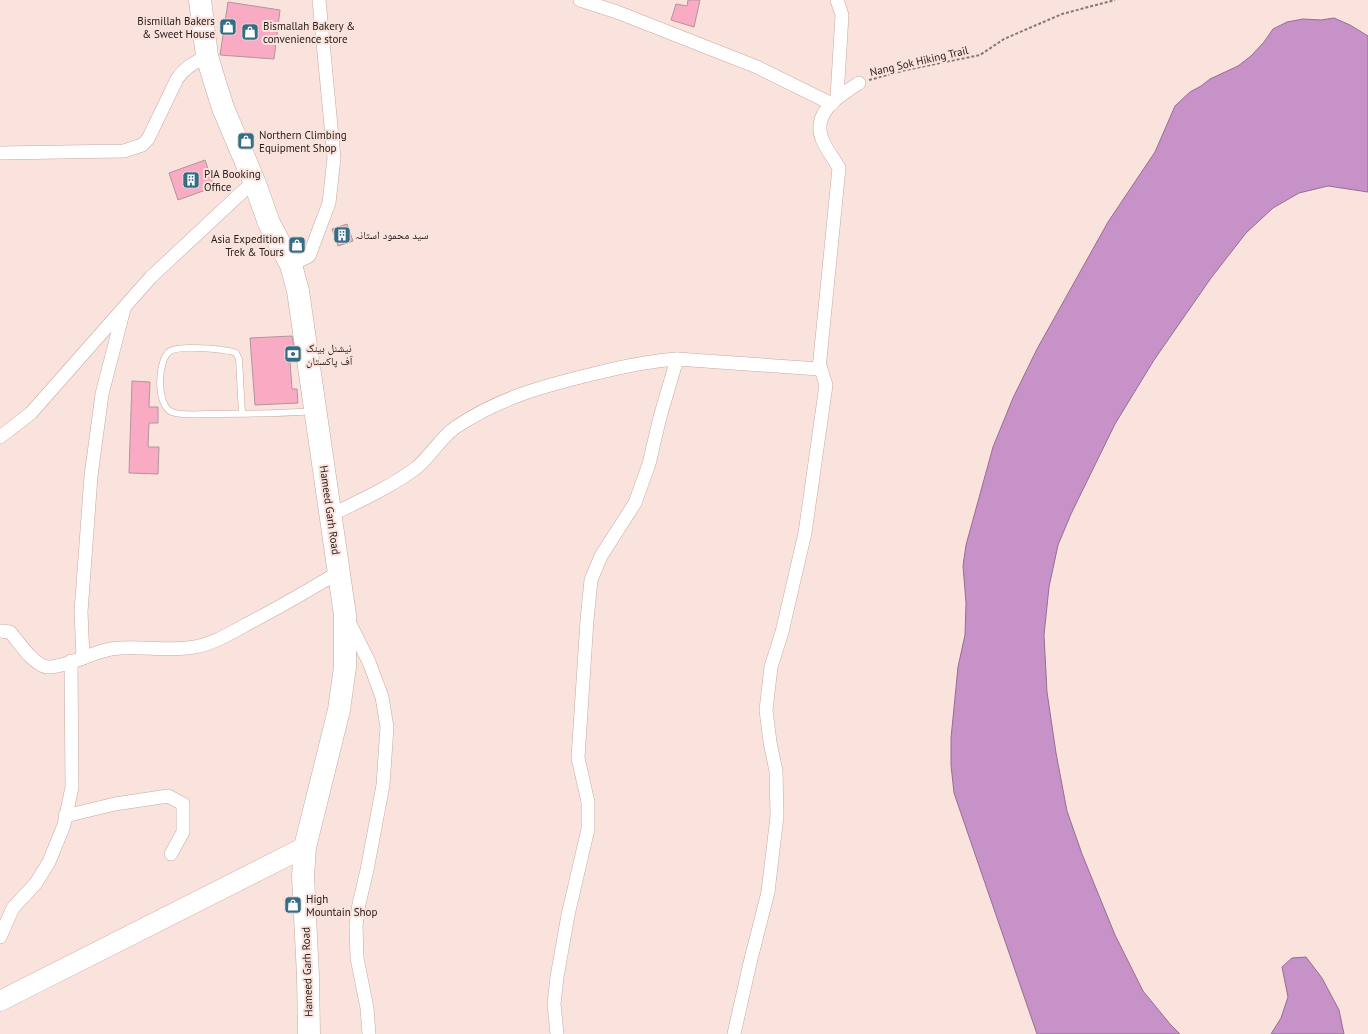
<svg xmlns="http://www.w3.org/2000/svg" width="1368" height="1034" font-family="'PT Sans','Noto Naskh Arabic',sans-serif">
<rect width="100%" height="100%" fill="#fbe3dd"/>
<g fill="#c792c7" stroke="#966e92">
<polygon points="1334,18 1350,25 1368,36 1368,192 1328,186 1299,193 1273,208 1246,233 1211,278 1154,360 1115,424 1071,514 1058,545 1049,587 1044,635 1047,692 1056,753 1067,811 1082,854 1115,935 1143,991 1170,1024 1180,1034 1037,1034 954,793 951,765 951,738 958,667 965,635 966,603 963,566 966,545 993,447 1013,398 1037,349 1108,222 1155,152 1175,106 1190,92 1201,86 1210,79 1238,66 1251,56 1264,42 1273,29 1287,22 1303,19 1321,20"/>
<polygon points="1306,957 1322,978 1339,1010 1344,1034 1271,1034 1281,1018 1288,997 1282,967 1292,958"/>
</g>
<g fill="#f9abc3" stroke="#b0959c">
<polygon points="688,0 700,0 694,27 671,20 676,4 687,6"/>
<polygon points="228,2 280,10 274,59 220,55"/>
<polygon points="205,160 214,187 178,200 169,173"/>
<polygon points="347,224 353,241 338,246 332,229"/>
<polygon points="292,336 294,348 289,348 292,389 297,389 298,403 255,405 250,338"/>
<polygon points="132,381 150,382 149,407 158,407 158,423 149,423 148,447 159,447 158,474 129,473"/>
</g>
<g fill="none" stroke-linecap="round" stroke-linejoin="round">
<defs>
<path id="lane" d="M242,414L239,359L236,353C226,349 179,345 170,351C157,360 156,406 172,412C183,416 197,414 209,414C243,414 278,414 312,411"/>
<g id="street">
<polyline points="580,0 617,12 757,67 832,104"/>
<polyline points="837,97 842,15 837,0"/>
<path d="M0,153L124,151L142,145L148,139L177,79C185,67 194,63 207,56"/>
<polyline points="291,265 309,256 329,203 334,158 319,0"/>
<polyline points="0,437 31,413 151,277 254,181"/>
<path d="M331,515C359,501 391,487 416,468C431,456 440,438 456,427C499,398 543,386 593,374C621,367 648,361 677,359L819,369L839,168C834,159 826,149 822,139C812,112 839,96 859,83"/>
<polyline points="348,620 369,662 382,697 387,727 383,785 367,870 359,904 356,926 357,958 367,1008 369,1034"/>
<path d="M0,631L10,632C19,642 33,665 47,667C64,668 93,652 111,649C136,645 162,651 187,648C210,646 229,634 249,623C280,607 309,590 339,572"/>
<polyline points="83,658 81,612 91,476 102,394 124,309"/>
<polyline points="65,816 115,804 168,796 183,804 183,832 171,854"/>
<polyline points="0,937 13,908 36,883 49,862 64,825 72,787 71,661"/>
<polyline points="557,1034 554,1004 557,977 568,915 588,829 588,802 578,758 587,620 591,580 601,556 635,503 649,464 660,417 677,359"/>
<polyline points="734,1034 750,963 768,892 777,816 776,771 770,742 766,710 771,667 782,632 805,533 826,385 820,366"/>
</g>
<polyline id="primary" points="0,1001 305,847"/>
<polyline id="highway" points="200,0 207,56 212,73 223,108 254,181 269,223 291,265 298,291 345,615 345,667 339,710 305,847 303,876 308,976 309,1034"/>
</defs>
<use href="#lane" stroke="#c5a9a2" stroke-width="7"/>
<use href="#street" stroke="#c5a9a2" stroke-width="14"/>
<use href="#primary" stroke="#c5a9a2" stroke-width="21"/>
<use href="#highway" stroke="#c5a9a2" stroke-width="23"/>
<polyline stroke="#887874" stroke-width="2" stroke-dasharray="3 2" stroke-linecap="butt" points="869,80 906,70 980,55 1004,39 1062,14 1115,0"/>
<use href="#lane" stroke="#fff" stroke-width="6"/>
<use href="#street" stroke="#fff" stroke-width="13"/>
<use href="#primary" stroke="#fff" stroke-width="20"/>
<use href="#highway" stroke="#fff" stroke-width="22"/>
</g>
<defs>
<symbol id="shop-square" viewBox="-11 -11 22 22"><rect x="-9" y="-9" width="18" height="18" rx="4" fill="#336e86" stroke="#fbe3dd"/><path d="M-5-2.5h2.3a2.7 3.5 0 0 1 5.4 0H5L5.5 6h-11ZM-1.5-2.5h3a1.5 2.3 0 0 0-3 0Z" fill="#fff"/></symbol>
<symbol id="building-square" viewBox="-11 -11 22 22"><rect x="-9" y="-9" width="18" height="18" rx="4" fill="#336e86" stroke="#fbe3dd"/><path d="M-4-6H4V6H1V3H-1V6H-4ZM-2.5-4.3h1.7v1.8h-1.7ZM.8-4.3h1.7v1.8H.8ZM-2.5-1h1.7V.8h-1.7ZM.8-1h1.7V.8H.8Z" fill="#fff"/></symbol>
<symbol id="bank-square" viewBox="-11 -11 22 22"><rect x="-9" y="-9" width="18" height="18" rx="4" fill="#336e86" stroke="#fbe3dd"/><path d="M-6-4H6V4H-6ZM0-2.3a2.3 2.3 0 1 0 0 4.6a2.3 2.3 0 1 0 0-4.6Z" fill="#fff"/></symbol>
</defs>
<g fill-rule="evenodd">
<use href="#shop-square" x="218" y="17" width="20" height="20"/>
<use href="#shop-square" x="240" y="22" width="20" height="20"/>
<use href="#shop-square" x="236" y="131" width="20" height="20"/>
<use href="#building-square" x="181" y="170" width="20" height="20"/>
<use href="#building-square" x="332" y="225" width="20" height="20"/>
<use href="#shop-square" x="287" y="235" width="20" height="20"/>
<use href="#bank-square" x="283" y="344" width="20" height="20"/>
<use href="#shop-square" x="283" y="895" width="20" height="20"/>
</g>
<g text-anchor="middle" stroke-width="4" stroke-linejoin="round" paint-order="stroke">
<g font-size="11" fill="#241a18" stroke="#fbe3dd" text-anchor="start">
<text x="215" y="25" text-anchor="end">Bismillah Bakers<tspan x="215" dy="13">&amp; Sweet House</tspan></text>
<text x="263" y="30">Bismallah Bakery &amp;<tspan x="263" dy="13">convenience store</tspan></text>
<text x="259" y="139">Northern Climbing<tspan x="259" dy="13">Equipment Shop</tspan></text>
<text x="204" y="178">PIA Booking<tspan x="204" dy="13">Office</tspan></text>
<text x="355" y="239">سید محمود استانہ</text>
<text x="284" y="243" text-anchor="end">Asia Expedition<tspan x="284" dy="13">Trek &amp; Tours</tspan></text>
<text x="306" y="352">نیشنل بینک<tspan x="306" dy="13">آف پاکستان</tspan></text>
<text x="306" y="903">High<tspan x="306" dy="13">Mountain Shop</tspan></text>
</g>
<g font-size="11" fill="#241a18" stroke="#fbe3dd">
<text transform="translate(919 61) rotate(-13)" y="4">Nang Sok Hiking Trail</text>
<text transform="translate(330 510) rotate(82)" y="4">Hameed Garh Road</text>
<text transform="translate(307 972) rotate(-92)" y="4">Hameed Garh Road</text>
</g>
</g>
</svg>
